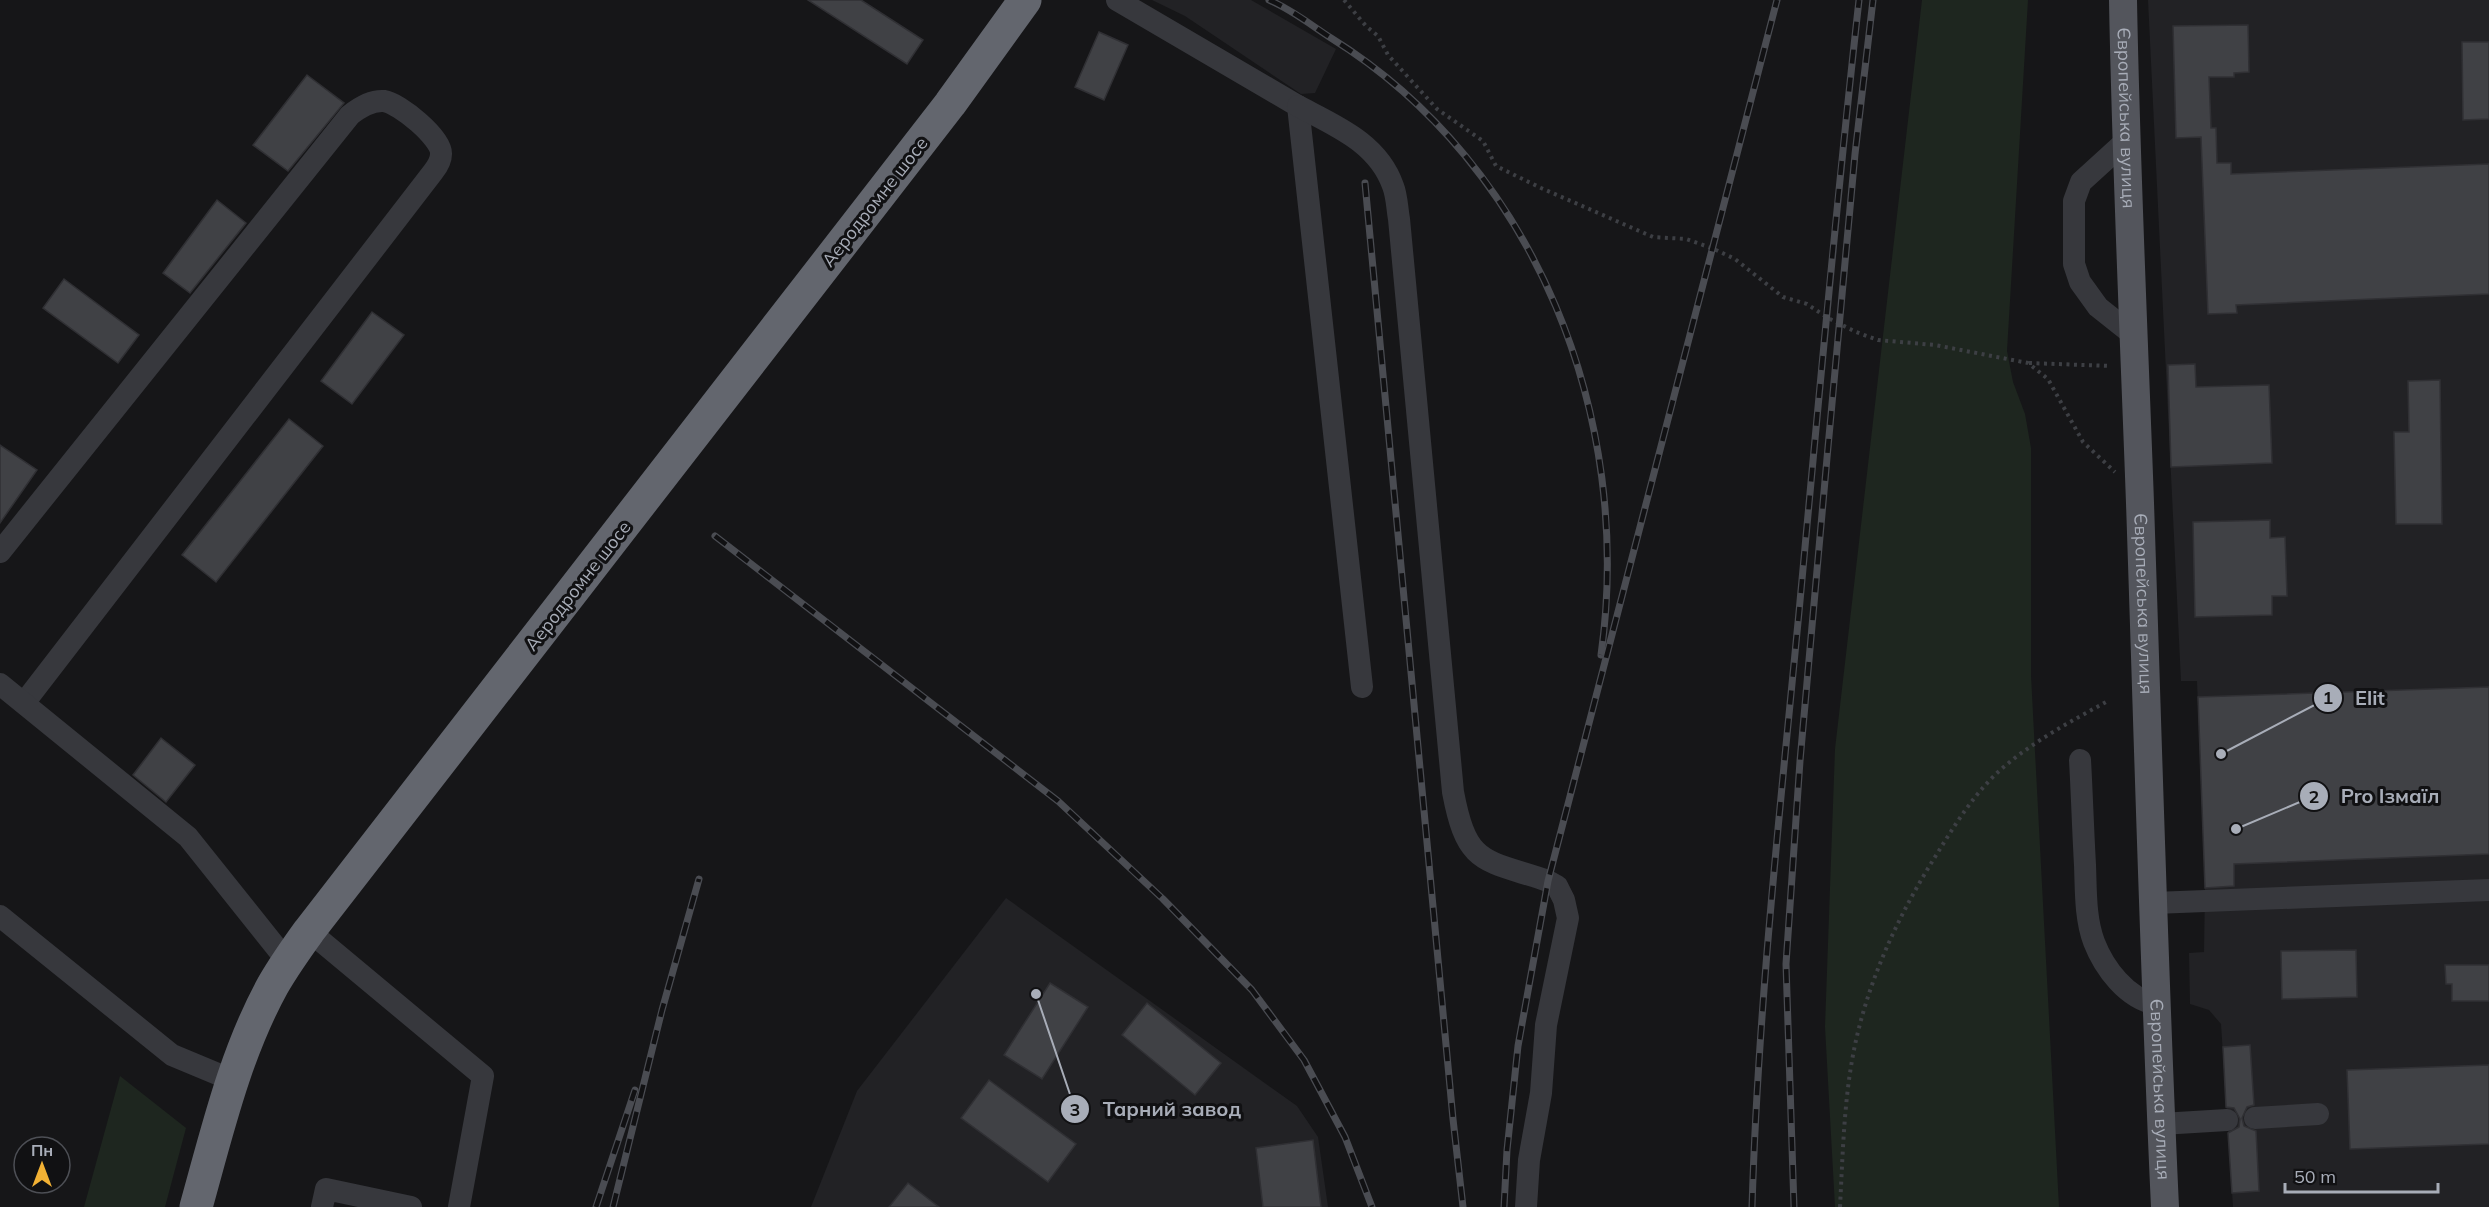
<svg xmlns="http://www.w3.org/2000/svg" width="2489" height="1207" font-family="Mulish,sans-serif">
<rect width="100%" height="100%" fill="#161618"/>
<g fill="#222225">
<polygon points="1152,0 1251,0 1336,49 1315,93 1301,94 1185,16"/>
<polygon points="2148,0 2489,0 2489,1207 2233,1207 2221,1024 2209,1010 2190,1004 2189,953 2204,952 2205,888 2197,681 2181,681"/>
<polygon points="1006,898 1297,1106 1318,1137 1328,1207 811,1207 857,1091"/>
</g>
<g fill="#1e261f">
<polygon points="1922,0 2028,0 2007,351 2013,382 2025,414 2031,448 2031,676 2059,1207 1835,1207 1825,1027 1835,749"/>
<polygon points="120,1076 186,1128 165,1207 84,1207"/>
</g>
<g fill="#404145" stroke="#303034" stroke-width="1.5">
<polygon points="808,0 861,0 923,40 907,64"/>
<polygon points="2248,25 2249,72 2234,73 2234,77 2209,77 2211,128 2216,128 2217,163 2231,163 2231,174 2489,164 2489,294 2236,305 2237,313 2208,314 2201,137 2176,138 2173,26"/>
<polygon points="1099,32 1128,45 1104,100 1075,87"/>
<polygon points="2462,42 2489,42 2489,119 2463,120"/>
<polygon points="307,75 344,103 288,171 253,145"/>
<polygon points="217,200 246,223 190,293 163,273"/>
<polygon points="64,279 139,335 118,363 43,308"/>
<polygon points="372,312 404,335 352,404 321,381"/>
<polygon points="2195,364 2196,387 2269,385 2272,463 2171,467 2168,365"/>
<polygon points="2440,380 2442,524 2396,524 2394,432 2409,432 2408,381"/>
<polygon points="289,419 323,446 216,582 182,555"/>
<polygon points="0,445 37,470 0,523"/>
<polygon points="2270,520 2270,538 2285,537 2287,596 2272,596 2272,615 2195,617 2193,522"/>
<polygon points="2489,687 2489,854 2234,864 2234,886 2205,888 2198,697"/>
<polygon points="161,738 195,765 166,802 133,775"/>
<polygon points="2356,950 2357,997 2282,999 2281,951"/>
<polygon points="2445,965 2489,965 2489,1001 2452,1001 2452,984 2446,984"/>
<polygon points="1050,983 1088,1007 1042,1079 1004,1055"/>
<polygon points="1147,1003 1221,1063 1195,1095 1122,1035"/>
<polygon points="2250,1045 2254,1105 2247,1107 2242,1118 2244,1126 2256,1131 2259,1191 2232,1193 2228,1133 2239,1127 2240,1119 2234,1108 2226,1107 2223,1047"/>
<polygon points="2489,1065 2489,1144 2350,1149 2347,1070"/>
<polygon points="989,1080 1076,1144 1048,1182 961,1118"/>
<polygon points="1313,1140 1321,1207 1263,1207 1256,1148"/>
<polygon points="908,1183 939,1207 889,1207"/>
</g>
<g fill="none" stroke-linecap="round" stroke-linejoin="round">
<g stroke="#3d3f44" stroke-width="4" stroke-dasharray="3 4.5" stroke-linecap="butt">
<polyline points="1344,0 1366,26 1378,36 1388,55 1437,109 1483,141 1496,166 1541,188 1653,237 1686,239 1714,249 1735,259 1783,297 1807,304 1828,318 1856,332 1878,340 1935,345 2028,363 2048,379 2083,442 2115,472"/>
<polyline points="2029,363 2111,366"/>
<path d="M1840,1207C1843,1150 1844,1091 1857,1036C1872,972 1900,913 1935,857C1953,828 1971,798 1996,774C2028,744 2068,723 2106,702"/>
</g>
<g stroke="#37383d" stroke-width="22">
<polyline points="1117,0 1298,106 1362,687"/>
<path d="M1298,106C1336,126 1378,143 1393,186C1397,196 1397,208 1399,219L1453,792C1467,866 1483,859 1548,881L1557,886L1564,900L1568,918L1546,1025L1541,1093L1529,1160L1526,1207"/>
<polyline points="2126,141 2081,182 2074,201 2074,264 2080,282 2098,307 2132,334"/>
<path d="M0,552L350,115C360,107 371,100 384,101C399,103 442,138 441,154C441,161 437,167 433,172L24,703"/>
<polyline points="0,684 188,837 287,961"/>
<path d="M2080,760C2082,795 2083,830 2085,865C2086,890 2085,918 2094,942C2104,968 2127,999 2156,1004"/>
<polyline points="2154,903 2489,890"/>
<polyline points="0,916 172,1055 232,1080"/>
<polyline points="309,931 483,1076 459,1207"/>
<polyline points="2255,1118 2318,1114"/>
<polyline points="2161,1124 2227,1120"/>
<polyline points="322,1207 326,1189 411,1207"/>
</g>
<path stroke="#53555c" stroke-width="28" id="s1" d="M2123,0C2126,168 2134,336 2140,503C2148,738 2154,973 2165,1207"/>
<path stroke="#63666e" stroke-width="33" d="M196,1207C217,1132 235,1054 273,985C284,966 296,949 309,931L950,104L1025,0"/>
<defs>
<g id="rail">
<path d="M1269,0C1291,9 1311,25 1331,38C1537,166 1634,419 1601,655"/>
<polyline points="1365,183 1453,1119 1463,1207"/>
<polyline points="715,536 1058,801 1163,899 1252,990 1304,1060 1345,1137 1372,1207"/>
<polyline points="596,1207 635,1090"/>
<polyline points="613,1207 662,1010 699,879"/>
<polyline points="1504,1207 1507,1150 1518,1046 1548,881 1777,0"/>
<path d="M1752,1207C1758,1008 1780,810 1799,612C1818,408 1836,204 1859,0"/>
<polyline points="1794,1207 1786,964 1800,761 1827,458 1855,154 1873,0"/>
</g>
</defs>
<use href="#rail" stroke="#4a4c52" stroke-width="7"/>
<use href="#rail" stroke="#111113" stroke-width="4.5" stroke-dasharray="14" stroke-linecap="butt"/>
</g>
<g text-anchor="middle" stroke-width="6" stroke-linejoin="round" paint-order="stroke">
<g font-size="18" fill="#a8adb8" stroke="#111113">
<text dy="6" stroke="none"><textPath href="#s1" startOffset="118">Європейська вулиця</textPath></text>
<text transform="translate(875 202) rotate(-52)" y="6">Аеродромне шосе</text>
<text transform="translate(578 586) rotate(-52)" y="6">Аеродромне шосе</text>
<text dy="6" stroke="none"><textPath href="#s1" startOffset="604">Європейська вулиця</textPath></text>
<text dy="6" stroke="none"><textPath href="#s1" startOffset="1090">Європейська вулиця</textPath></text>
</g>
</g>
<path fill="none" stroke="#a8adb8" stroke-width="2" d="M2221 754L2328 698M2236 829L2314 796M1036 994L1075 1109"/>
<g fill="#a8adb8" stroke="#111113" stroke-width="2">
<circle cx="2221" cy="754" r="6"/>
<circle cx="2236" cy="829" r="6"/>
<circle cx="1036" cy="994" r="6"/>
<circle cx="2328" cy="698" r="15"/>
<circle cx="2314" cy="796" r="15"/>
<circle cx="1075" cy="1109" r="15"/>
</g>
<g font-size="18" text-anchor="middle" font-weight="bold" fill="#111">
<text x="2328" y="704">1</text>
<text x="2314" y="803">2</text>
<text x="1075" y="1116">3</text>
</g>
<g font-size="20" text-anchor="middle" font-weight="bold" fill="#a8adb8" stroke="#111113" stroke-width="6" stroke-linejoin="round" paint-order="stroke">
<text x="2370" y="705">Elit</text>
<text x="2390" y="803">Pro Ізмаїл</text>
<text x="1172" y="1116">Тарний завод</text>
</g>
<g transform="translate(42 1165)"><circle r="28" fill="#111113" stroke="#4d4f55" stroke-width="1.5"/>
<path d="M0-4.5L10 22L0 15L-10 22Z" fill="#f2b134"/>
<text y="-9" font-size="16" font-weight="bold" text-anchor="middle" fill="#a8adb8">Пн</text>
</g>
<path d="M2285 1183v9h153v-9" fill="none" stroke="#a8adb8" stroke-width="3"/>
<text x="2294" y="1183" font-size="18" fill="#a8adb8" stroke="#111113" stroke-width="4.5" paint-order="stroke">50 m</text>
</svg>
